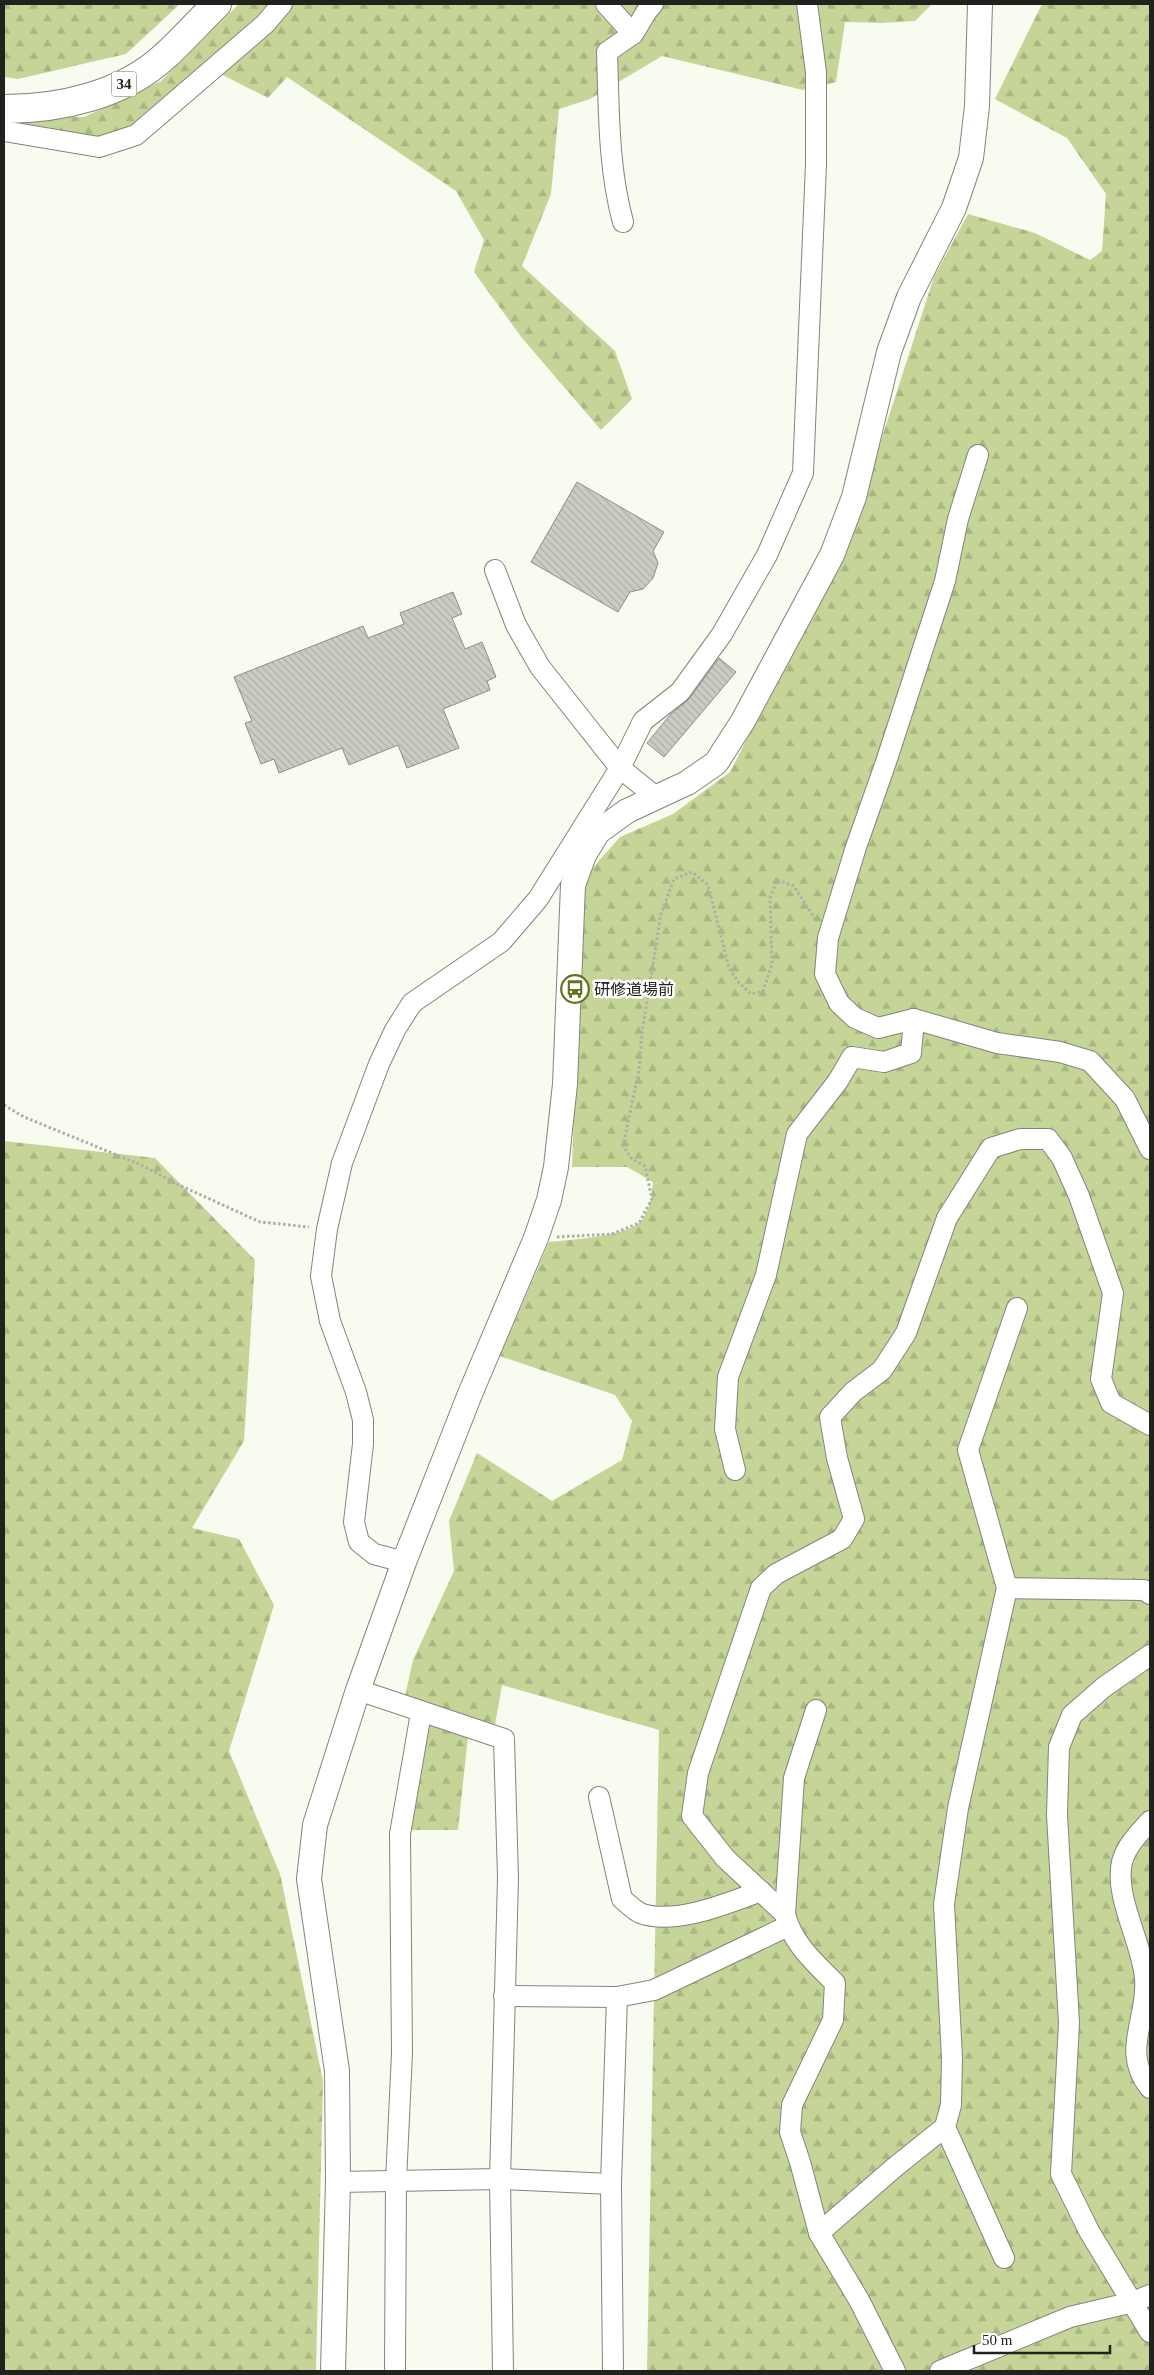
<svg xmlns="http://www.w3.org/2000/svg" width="1154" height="2375" font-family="'Times New Roman','Noto Sans JP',serif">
<defs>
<pattern id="forest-firs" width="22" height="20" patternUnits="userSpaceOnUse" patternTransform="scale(1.25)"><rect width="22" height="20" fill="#c4d597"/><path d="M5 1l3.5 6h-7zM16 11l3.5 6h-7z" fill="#a8b782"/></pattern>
<pattern id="building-back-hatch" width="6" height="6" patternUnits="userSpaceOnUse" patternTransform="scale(1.25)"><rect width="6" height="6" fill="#cacdc3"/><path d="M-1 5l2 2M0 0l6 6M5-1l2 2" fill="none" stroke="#adb0a7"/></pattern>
</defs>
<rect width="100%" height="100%" fill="#f8fbf0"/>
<g fill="url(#forest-firs)">
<polygon points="4,4 180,4 126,54 18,79 4,77"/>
<polygon points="239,4 932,4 915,21 881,23 845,22 836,82 803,90 662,56 590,99 559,109 551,194 522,266 615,351 632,399 601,430 522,338 474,272 484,240 456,191 287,77 268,98 213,70 109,143 4,124 4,116 84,117 161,81"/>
<path d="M1042,4H1150V2371H647L659,1730L502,1685L495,1725L470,1718L458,1830H407L424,1702L405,1696L413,1660L454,1571L449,1521L477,1453L552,1501L622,1460L632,1421L615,1395L500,1356L549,1242C569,1240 627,1236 640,1222C650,1211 652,1196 653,1182L627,1167H572L582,880L620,837L673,814L730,772L848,542L934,277L968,214L1035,233L1090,260L1102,251L1106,194L1067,138L995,99Z"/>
<polygon points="4,1141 155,1158 255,1260 244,1441 192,1528 239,1539 274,1605 229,1751 280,1874 323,2081 316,2371 4,2371"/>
</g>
<g fill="url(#building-back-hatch)" stroke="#8c8f86">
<polygon points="577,482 664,532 653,551 658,563 653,578 643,589 630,592 618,612 531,562"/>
<polygon points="453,592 462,614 452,618 465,649 482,642 496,677 487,681 490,690 443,709 459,748 407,768 398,745 349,765 342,748 279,773 274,759 261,764 245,723 252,721 234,677 363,626 368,638 404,624 400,613"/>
<polygon points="719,658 736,672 664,757 647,743 670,715 689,699"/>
</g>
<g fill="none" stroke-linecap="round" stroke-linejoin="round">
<defs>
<g id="minor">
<polyline points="606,4 633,34"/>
<polyline points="4,131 99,147 136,135 265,24 282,4"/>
<path d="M623,222C608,167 609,109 607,52L633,34L647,11L653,4"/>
<polyline points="978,455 958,519 945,581 885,765 856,847 828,938 825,974 839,1003 855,1018 878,1028 914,1019 997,1043 1060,1052 1090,1061 1125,1099 1150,1149"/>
<polyline points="495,570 516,625 540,667 620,768 656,797"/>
<polyline points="735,1470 725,1429 728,1377 766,1275 797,1134 838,1081 852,1057 884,1062 911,1053 914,1019"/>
<polyline points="404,1562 374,1554 359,1542 354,1522 363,1444 363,1420 356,1392 330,1321 321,1276 327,1229 342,1163 379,1064 395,1030 412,1003 501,942 538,899 620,768 643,721 680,692 722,634 767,555 803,473 816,164 816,72 807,4"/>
<polyline points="1007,1588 1144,1590 1150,1594"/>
<polyline points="1150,1655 1104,1687 1072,1715 1059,1747 1057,1815 1069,2023 1061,2174 1089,2231 1150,2332"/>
<polyline points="358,1690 504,1739 508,1878 500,2179 503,2371"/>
<path d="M816,1710L794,1778L785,1914C792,1943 815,1963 835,1983L833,2020L792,2105L790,2132L800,2162L819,2233L859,2300L895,2371"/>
<path d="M599,1797L622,1899C627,1903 634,1910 640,1913C675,1926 728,1903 761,1891"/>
<path d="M1150,1821C1140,1832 1126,1846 1122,1862C1114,1897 1142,1942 1145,1978C1149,2018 1120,2051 1150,2088"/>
<polyline points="785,1914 725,1858 692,1816 698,1773 761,1588 776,1574 842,1539 854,1519 837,1458 830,1417 853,1392 882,1370 906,1333 947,1218 991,1148 1020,1139 1048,1139 1062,1158 1079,1196 1113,1293 1101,1379 1111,1403 1150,1425"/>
<polyline points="504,1996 617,1997 654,1990 788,1926"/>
<polyline points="338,2182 500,2179 611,2184"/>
<polyline points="819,2233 895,2167 945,2127"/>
<polyline points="1004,2258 945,2127 951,2105 952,2058 944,1904 958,1808 1007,1588 968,1450 1017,1308"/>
<polyline points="395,2371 396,2181 402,2053 400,1834 421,1713"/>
<polyline points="613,2371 611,2184 617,1997"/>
<polyline points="940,2371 1070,2317 1133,2302 1150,2295"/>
</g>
<polyline id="tertiary" points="333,2371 338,2182 337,2071 309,1879 315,1825 358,1690 404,1562 470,1394 536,1238 549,1200 556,1167 565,1084 573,885 584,855 598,832 627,811 687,783 716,763 743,721 832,555 854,497 889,352 909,297 954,208 971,158 977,106 980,4"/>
<path id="primary" d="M4,109C60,109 123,95 165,56C183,40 199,21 217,4"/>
</defs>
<use href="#minor" stroke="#83857c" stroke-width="22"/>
<use href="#tertiary" stroke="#83857c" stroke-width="26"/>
<use href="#primary" stroke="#83857c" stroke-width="30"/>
<g stroke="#adafa7" stroke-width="3" stroke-dasharray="2.5 2.5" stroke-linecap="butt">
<polyline points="4,1105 24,1117 139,1164 177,1184 260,1222 309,1227"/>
<polyline points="557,1237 612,1234 639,1223 652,1199 645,1166 632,1159 623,1146 639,1070 642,1032 661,914 674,879 692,872 708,885 729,968 739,983 751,994 763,991 772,964 770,898 777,880 794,886 815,919"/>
</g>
<use href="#minor" stroke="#fff" stroke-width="20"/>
<use href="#tertiary" stroke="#fff" stroke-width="24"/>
<use href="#primary" stroke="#fff" stroke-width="28"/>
</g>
<defs>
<symbol id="bus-ring" viewBox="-11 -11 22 22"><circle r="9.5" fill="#fff" stroke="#627321" stroke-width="1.5"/><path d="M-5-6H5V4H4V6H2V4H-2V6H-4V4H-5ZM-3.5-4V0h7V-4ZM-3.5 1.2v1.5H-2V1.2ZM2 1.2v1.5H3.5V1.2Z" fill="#627321"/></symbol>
</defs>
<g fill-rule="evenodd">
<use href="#bus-ring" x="559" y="973" width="32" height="32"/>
</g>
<g text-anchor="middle" stroke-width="5" stroke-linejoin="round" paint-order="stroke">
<rect fill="#fff" stroke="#646462" stroke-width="1" x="111.5" y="71.5" width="25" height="25" rx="4"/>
<g font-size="15" font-weight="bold" fill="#21221e">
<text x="124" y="89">34</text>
</g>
<g font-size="16" fill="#21221e" stroke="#fff" text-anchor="start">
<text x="594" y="995">研修道場前</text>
</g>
</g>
<rect width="1154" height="2375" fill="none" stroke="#21221e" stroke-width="10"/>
<path d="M974 2345v8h136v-8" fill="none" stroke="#21221e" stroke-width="2.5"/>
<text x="982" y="2345" font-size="15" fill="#21221e" stroke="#ffffff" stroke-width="4" paint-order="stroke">50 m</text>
</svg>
